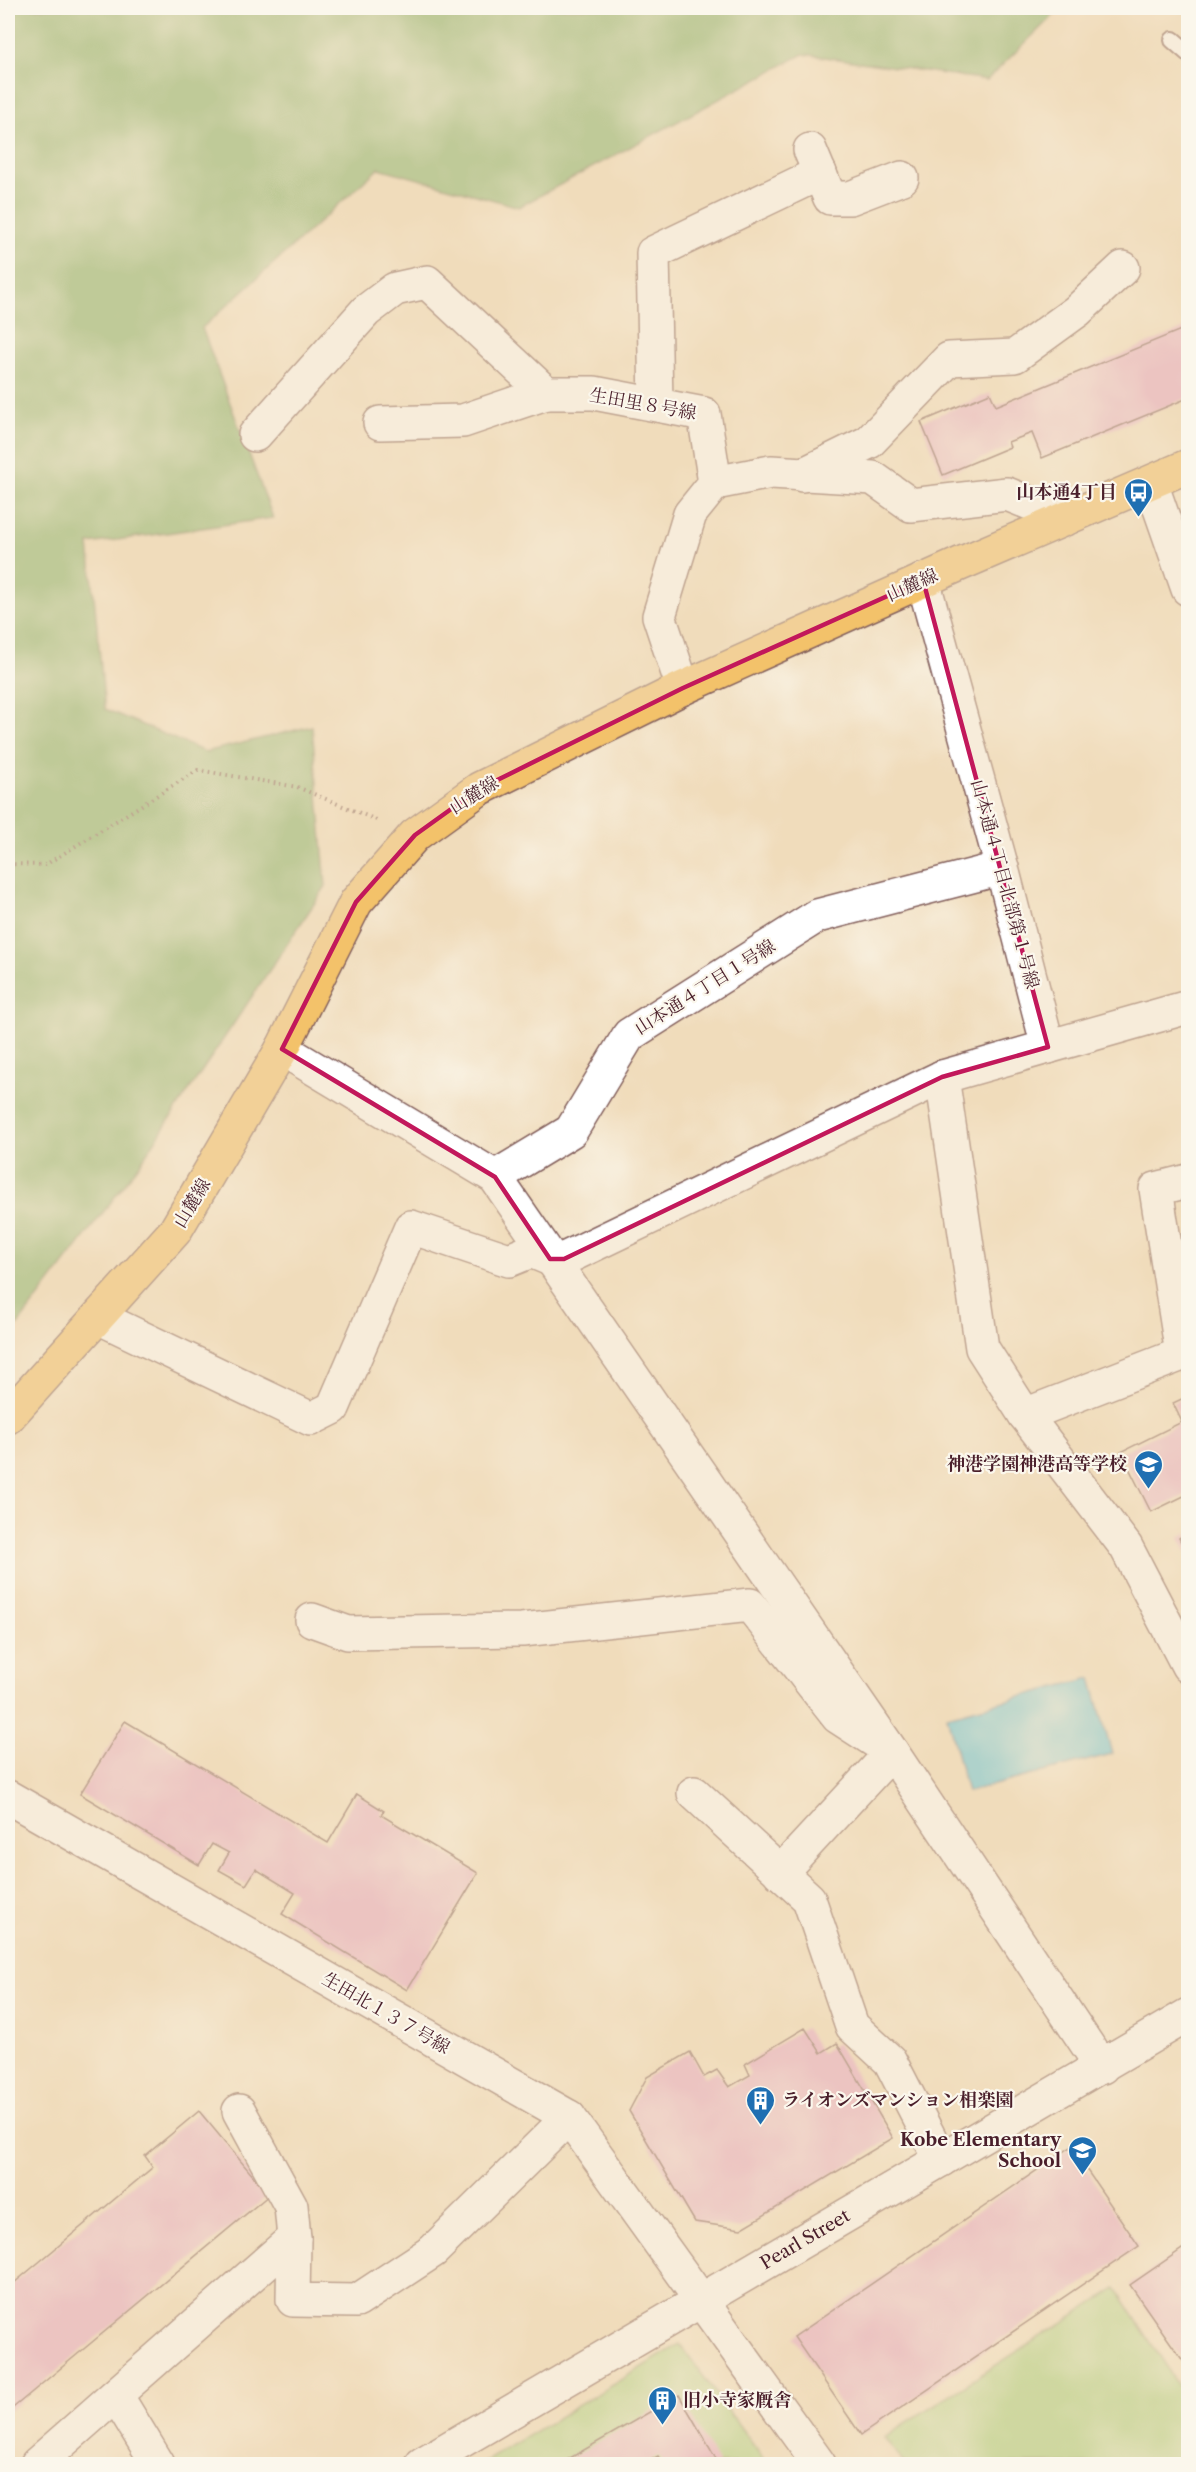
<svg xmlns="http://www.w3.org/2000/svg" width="1196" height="2472" font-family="'Libre Caslon Text','Noto Serif JP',serif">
<rect width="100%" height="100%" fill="#fbf7ec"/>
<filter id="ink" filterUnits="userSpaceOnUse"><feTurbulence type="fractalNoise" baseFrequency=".0167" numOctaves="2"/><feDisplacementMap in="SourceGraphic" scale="12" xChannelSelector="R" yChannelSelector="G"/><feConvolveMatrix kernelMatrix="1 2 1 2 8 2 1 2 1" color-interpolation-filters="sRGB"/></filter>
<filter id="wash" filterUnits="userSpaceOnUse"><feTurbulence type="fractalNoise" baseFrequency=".008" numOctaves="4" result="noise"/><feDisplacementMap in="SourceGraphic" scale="24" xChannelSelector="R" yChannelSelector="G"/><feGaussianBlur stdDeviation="1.35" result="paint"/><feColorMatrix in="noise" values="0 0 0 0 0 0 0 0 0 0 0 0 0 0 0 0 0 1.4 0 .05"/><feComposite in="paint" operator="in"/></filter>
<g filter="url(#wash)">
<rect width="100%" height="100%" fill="#f0dcbb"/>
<g fill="#a6d17e" stroke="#787854" stroke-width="1.5">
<polygon points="1116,2288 1188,2401 1188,2464 904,2464 884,2437"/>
<polygon points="680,2344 767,2464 481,2464"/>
</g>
<polygon fill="#84b36d" stroke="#67694c" stroke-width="1.5" points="8,8 1061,8 987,80 803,54 519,207 379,168 202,328 273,518 89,544 105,709 205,752 312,726 326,886 139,1165 8,1338"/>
<polygon fill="#60c6dd" stroke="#557284" stroke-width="1.5" points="1091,1678 1112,1754 967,1792 947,1716"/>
<g id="blocks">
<g fill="#e6a6c8">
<polygon points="1188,327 1188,398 1042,458 1032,433 1008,442 1010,447 943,475 921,422 990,393 996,406"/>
<polygon points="1188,1396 1188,1494 1151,1512 1121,1452 1182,1422 1173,1403"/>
<polygon points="1188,1532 1188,1555 1179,1538"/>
<polygon points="125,1721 328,1843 357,1794 384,1811 381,1815 478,1873 407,1990 282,1914 295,1893 256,1869 246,1885 219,1870 229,1853 212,1844 199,1865 80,1794"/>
<polygon points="805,2028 821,2053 837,2043 893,2138 741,2229 695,2222 629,2111 647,2077 690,2052 704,2077 717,2070 729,2087 750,2075 745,2064"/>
<polygon points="199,2111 269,2195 8,2412 8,2288 153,2167 145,2156"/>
<polygon points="1071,2147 1139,2246 861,2435 794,2337"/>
<polygon points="1188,2245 1188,2368 1130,2285"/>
<polygon points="679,2395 719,2464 663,2464 658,2456 644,2464 564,2464 563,2462"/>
</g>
</g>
</g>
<g filter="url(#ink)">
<use href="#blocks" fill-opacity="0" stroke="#84615d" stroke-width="1.5"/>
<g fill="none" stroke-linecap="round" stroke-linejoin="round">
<defs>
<polyline id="lane" points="1173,40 1188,53"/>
<g id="street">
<polyline points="810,150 830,198 850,198 902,178"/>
<polyline points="656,404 653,253 820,173"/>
<polyline points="380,423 463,421 546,393"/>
<polyline points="255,435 366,311 395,289 427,282 546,393 594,393 704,414 715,483 690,514 659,616 683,688"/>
<polyline points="802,475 869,442 949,359 1015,356 1077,311 1123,268"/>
<polyline points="715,483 771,472 873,478 911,505 1007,494 1067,518"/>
<polyline points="1151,483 1188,589"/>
<polyline points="923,580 1002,868 1048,1047"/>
<polyline points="282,1049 495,1177 892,1752 1102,2067"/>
<polyline points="942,1077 982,1348 1025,1415 1126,1547 1188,1666"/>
<polyline points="495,1177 571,1131 629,1035 817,916 1002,868"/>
<polyline points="98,1317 311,1419 333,1408 411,1227 509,1260 531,1251 550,1259 564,1259 942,1077 1188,1007"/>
<polyline points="1025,1415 1182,1354 1156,1189 1188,1181"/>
<polyline points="312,1620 348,1633 522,1630 750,1605 838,1717 892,1752 780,1873"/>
<polyline points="694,1793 809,1899 852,2026 890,2061 941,2160"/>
<polyline points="8,1797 569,2117 819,2464"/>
<polyline points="239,2111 291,2206 294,2238 293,2300 357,2301 433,2251 569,2117"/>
<polyline points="116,2395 158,2464"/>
<polyline points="37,2464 294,2238"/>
<path id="s1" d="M422,2464L1188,2015"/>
</g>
<polyline id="primary" points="8,1417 175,1231 282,1049 356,902 415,835 479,789 683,688 960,564 1188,466"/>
</defs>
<use href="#lane" stroke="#84615d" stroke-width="20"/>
<use href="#street" stroke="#84615d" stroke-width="36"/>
<use href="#primary" stroke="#84615d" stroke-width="36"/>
<polyline stroke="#84615d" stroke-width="4" stroke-dasharray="1.5 4.5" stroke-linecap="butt" points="8,864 45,865 198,770 297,787 379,821"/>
<use href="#lane" stroke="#fff" stroke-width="16"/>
<use href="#street" stroke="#fff" stroke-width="33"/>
<use href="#primary" stroke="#f3c26a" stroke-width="33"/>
</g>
</g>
<path d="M0 0H1196V2472H0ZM923,580L1048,1047L942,1077L564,1259H550L495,1177L282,1049L356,902L415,835L479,789L683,688Z" fill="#f0dcbb" fill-opacity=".55" fill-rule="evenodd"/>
<path fill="none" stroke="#c2185b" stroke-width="4.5" stroke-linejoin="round" d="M923,580L1048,1047L942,1077L564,1259H550L495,1177L282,1049L356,902L415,835L479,789L683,688Z"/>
<defs>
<symbol id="bus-pin" viewBox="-11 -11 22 30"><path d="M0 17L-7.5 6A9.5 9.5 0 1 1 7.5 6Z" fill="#1f6fb2" stroke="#fbf7ec"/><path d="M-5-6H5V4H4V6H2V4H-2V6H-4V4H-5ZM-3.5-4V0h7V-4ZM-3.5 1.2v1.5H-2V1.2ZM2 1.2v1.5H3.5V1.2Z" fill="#fff"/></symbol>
<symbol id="school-pin" viewBox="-11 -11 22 30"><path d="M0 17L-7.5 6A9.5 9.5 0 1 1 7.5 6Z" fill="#1f6fb2" stroke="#fbf7ec"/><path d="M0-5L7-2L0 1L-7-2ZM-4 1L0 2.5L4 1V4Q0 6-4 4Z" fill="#fff"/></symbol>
<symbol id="building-pin" viewBox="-11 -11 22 30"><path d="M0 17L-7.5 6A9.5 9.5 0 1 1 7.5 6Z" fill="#1f6fb2" stroke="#fbf7ec"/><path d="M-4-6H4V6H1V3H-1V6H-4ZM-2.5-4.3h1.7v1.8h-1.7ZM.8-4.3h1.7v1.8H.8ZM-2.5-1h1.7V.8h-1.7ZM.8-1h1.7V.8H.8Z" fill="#fff"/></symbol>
</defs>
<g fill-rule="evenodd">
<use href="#bus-pin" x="1122" y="476" width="33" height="45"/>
<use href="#school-pin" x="1132" y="1448" width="33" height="45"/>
<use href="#building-pin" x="744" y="2084" width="33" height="45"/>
<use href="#school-pin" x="1066" y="2134" width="33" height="45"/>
<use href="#building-pin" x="646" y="2384" width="33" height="45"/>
</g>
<g text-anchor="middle" stroke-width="4.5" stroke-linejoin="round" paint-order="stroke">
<g font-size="18" fill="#4a1f2b" stroke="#fbf7ec">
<text transform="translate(643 404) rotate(10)" y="6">生田里８号線</text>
<text transform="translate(912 585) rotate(-24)" y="6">山麓線</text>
<text transform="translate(474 795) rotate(-32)" y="6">山麓線</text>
<text transform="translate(1005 884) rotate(75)" y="6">山本通４丁目北部第１号線</text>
<text transform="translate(705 987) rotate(-32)" y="6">山本通４丁目１号線</text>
<text transform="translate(192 1203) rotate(-59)" y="6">山麓線</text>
<text transform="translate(386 2013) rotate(30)" y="6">生田北１３７号線</text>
<text dy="6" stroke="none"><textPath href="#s1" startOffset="444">Pearl Street</textPath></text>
</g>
<g font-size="18" font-weight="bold" fill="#4a1f2b" stroke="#fbf7ec" text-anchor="end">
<text x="1117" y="498">山本通4丁目</text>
<text x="1127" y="1470">神港学園神港高等学校</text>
<text x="782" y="2106" text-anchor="start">ライオンズマンション相楽園</text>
<text x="1061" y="2146">Kobe Elementary<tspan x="1061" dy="21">School</tspan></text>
<text x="683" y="2406" text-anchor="start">旧小寺家厩舎</text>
</g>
</g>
<rect width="1196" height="2472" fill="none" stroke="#fbf7ec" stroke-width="30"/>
</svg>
